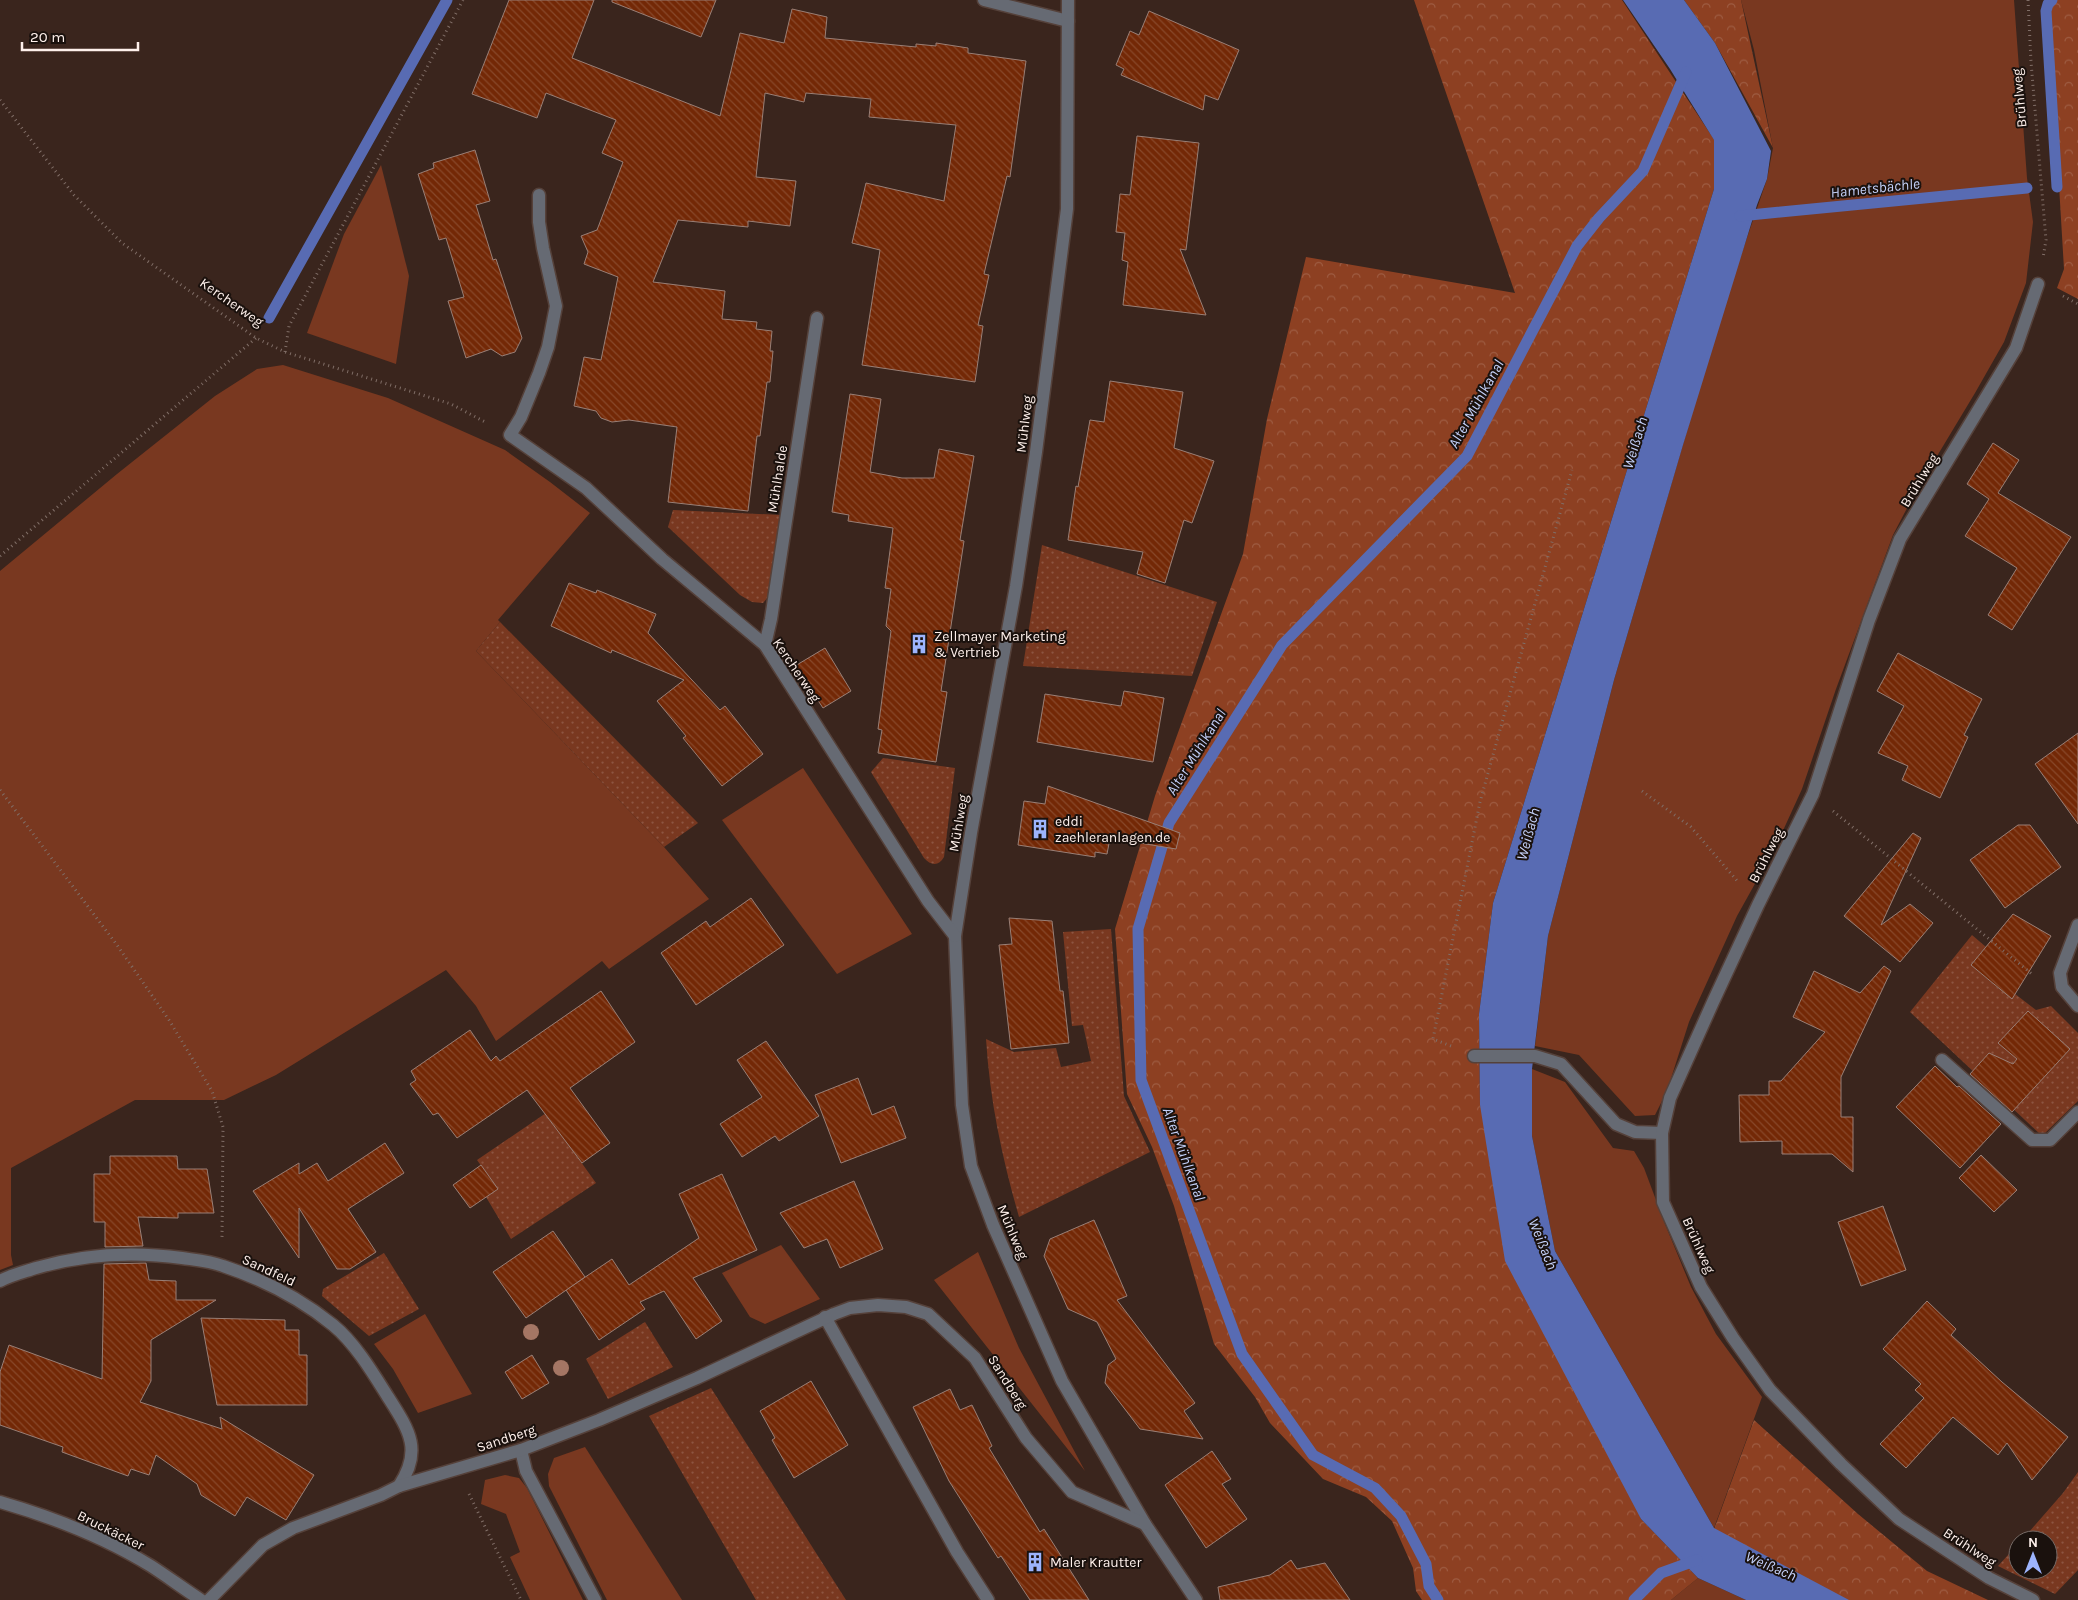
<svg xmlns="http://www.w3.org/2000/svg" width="2078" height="1600" font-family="Karla,sans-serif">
<defs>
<pattern id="forest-crowns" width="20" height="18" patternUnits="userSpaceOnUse" patternTransform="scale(1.25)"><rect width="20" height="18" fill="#8d4022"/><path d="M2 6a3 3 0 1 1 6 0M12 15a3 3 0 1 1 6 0" fill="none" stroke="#9e5c42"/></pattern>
<pattern id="garden-dots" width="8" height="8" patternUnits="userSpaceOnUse" patternTransform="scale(1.25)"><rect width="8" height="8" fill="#793820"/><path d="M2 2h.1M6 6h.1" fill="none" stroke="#8d5541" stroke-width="1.8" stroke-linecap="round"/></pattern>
<pattern id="building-back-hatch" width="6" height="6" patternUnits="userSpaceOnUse" patternTransform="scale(1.25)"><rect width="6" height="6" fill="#732806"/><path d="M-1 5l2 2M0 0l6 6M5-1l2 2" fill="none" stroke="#88482a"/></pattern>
</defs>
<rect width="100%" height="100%" fill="#3a251d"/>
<g fill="#793820">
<polygon points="1741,0 2014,0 2027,178 2033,222 2026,283 2004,342 1975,393 1916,491 1893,535 1836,689 1802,789 1776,846 1737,916 1689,1022 1667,1091 1655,1115 1635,1116 1579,1055 1535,1046 1548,936 1614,680 1722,311 1767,179 1773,148 1754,50"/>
<polygon points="381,165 409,276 396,364 307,333 344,234"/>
<polygon points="283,365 388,398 505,450 550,482 590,513 498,620 500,622 476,651 664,847 709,899 609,969 602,961 496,1041 476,1006 446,970 276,1075 224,1100 135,1100 11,1168 11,1255 13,1265 0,1270 0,571 117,474 215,396 257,369"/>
<polygon points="803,768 912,934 837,974 722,820"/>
<polygon points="1532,1069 1565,1082 1613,1148 1634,1151 1644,1168 1665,1224 1691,1287 1716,1334 1762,1397 1714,1528 1555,1251 1532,1136"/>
<polygon points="781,1245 820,1299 765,1324 750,1317 722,1273"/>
<polygon points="978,1252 1019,1348 1085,1471 934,1280"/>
<polygon points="425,1314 472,1394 418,1413 393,1369 374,1344"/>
<polygon points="585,1447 682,1600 607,1600 549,1486 548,1474 554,1458"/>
<polygon points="505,1475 519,1478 527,1488 583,1600 530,1600 510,1557 520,1552 506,1514 481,1504 485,1480"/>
<polygon points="1698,1578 1746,1600 1671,1600"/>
</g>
<g fill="url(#forest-crowns)">
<polygon points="1414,0 1622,0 1715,141 1714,189 1493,903 1479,1014 1480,1105 1641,1519 1698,1578 1671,1600 1422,1600 1416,1591 1413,1568 1392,1521 1366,1497 1323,1479 1270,1423 1255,1397 1214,1344 1174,1206 1152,1147 1127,1094 1115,929 1155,796 1243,554 1267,419 1306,257 1515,293"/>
<polygon points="1684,0 1741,0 1773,148 1715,43"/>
<polygon points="2048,0 2078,0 2078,299 2057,288 2064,269"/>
<polygon points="1754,1420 1858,1514 1927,1571 1988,1600 1847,1600 1713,1532"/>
</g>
<g fill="url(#garden-dots)">
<polygon points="673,510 781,515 769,596 763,603 752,602 740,595 668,527"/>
<polygon points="1042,545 1217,602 1192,676 1023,666"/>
<polygon points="500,622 698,823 664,847 476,651"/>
<path d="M883,758L955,768L944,857C939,866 931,866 924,858L871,772Z"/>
<path d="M1111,929L1124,1096L1150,1152L1019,1217C1002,1157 990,1102 986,1039L1014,1052L1056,1048L1061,1067L1091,1061L1083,1025L1072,1026L1063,932Z"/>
<polygon points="1972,935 1986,947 1971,965 2002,991 2006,987 2036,1010 2051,1006 2078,1033 2078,1101 2042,1136 1910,1012"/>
<polygon points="546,1113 596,1183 511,1239 486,1197 497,1188 477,1160"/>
<polygon points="384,1253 419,1309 369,1336 322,1296 323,1289"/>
<polygon points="645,1322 673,1367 608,1399 586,1359"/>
<polygon points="711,1388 846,1600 756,1600 649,1416"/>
<polygon points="2078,1472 2078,1570 2055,1594 1998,1566 2018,1544 2018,1570 2048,1570 2048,1540 2022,1540 2063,1493"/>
</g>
<polygon fill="#586bb3" points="1623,0 1684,0 1715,43 1771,151 1767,179 1757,205 1683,445 1614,680 1548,936 1532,1069 1532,1136 1555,1251 1714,1528 1849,1600 1746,1600 1698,1578 1641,1519 1505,1261 1480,1105 1479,1014 1493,903 1714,189 1714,140 1670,69"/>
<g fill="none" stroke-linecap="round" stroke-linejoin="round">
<g stroke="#586bb3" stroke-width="11">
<polyline points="2052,0 2048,4 2046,11 2057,187"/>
<polyline points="1740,216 2027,188"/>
<polyline points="269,318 447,0"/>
<polyline points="1438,1600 1429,1586 1426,1564 1401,1516 1375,1488 1313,1455 1242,1354 1141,1080 1138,929 1169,823 1282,645 1467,456 1577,246 1599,218 1643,171 1686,72"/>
<polyline points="1634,1600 1661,1573 1697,1560"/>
</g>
</g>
<g fill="url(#building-back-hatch)" stroke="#997f76">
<polygon points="509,0 594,0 572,58 720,116 740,33 784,43 792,9 827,17 825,38 916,47 916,44 936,46 936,43 968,48 968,53 1026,61 1010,177 1007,176 984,274 989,275 978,325 983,326 975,382 862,365 880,250 852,243 866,183 944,201 956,125 869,117 871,99 806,93 804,102 765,93 756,177 796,181 790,226 748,221 748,227 678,220 653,282 725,291 722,319 757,322 756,329 772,331 770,351 773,351 770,382 767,382 760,436 757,436 748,511 668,502 677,427 629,420 612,422 601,418 596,411 574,406 584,357 601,360 618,277 584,264 588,252 581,236 597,230 623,162 602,153 616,120 546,93 537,118 472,94"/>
<polygon points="612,0 716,0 701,37 612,2"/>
<polygon points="1149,11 1239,50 1218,100 1205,95 1203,110 1121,75 1124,69 1116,65 1130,31 1139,35"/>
<polygon points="1137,136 1199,143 1186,250 1180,249 1206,315 1123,305 1128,262 1122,260 1125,233 1116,232 1120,194 1130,195"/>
<polygon points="475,150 490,201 476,205 493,260 496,259 522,338 515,352 502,356 491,349 466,358 448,301 464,297 446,238 439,240 418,174 434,168 433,163"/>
<polygon points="1110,381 1183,392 1174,448 1214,461 1192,523 1184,520 1165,583 1137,574 1143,552 1068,540 1076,486 1078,487 1090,420 1104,422"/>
<polygon points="850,394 881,399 870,472 902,478 934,478 939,449 974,456 960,540 964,541 941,691 947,692 936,762 878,753 882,730 878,729 891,631 886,626 891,589 885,588 893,528 848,521 849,515 832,512"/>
<polygon points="1993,443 2019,460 1998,493 2071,537 2012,630 1988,615 2017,568 1965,536 1989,499 1967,484"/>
<polygon points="569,583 596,593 597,590 656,614 648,633 720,710 725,706 763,754 722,786 683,738 686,736 657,701 684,680 612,650 611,653 551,626"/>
<polygon points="825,648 851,691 823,708 795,666"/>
<polygon points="1898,653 1982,699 1964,735 1968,737 1940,798 1902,780 1908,766 1878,753 1904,706 1877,691"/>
<polygon points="1124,691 1164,698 1153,762 1037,742 1045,694 1121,706"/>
<polygon points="2078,733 2078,824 2035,764"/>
<polygon points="1048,786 1180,833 1176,849 1110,838 1107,854 1095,852 1095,857 1018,845 1024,801 1045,804"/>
<polygon points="2018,825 2030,825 2061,867 2005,908 1970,860"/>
<polygon points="1913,833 1921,838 1881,925 1910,904 1933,923 1900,962 1844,916"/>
<polygon points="751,898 784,945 696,1005 661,953 706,921 710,927"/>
<polygon points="2013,914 2051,936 2012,999 1971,965"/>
<polygon points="1009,918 1052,921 1060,991 1063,991 1069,1043 1011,1049 999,945 1012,944"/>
<polygon points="1884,966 1891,971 1841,1077 1841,1117 1853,1117 1853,1172 1832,1154 1782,1154 1782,1141 1740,1142 1739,1095 1769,1095 1769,1081 1781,1081 1825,1032 1793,1017 1814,971 1860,993"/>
<polygon points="601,991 635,1042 570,1088 610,1143 582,1163 527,1090 457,1138 438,1113 433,1115 410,1084 416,1080 411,1071 470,1030 491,1061 496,1056 500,1061"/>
<polygon points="2028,1011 2070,1049 2012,1112 1970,1074 1989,1053 2013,1064 2017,1059 1998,1043"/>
<polygon points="766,1041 819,1116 779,1141 775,1136 742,1157 720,1124 762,1097 737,1060"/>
<polygon points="1935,1066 1957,1087 1959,1086 2001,1124 1960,1168 1896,1107"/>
<polygon points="858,1078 872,1115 894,1106 906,1138 841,1163 815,1095"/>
<polygon points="385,1143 404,1173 348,1209 376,1252 350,1269 337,1269 299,1208 299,1258 253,1191 299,1163 299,1174 317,1163 328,1181"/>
<polygon points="1981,1155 2017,1190 1994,1212 1959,1178"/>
<polygon points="110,1156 177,1156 178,1169 207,1169 214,1213 178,1213 178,1218 138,1217 143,1246 105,1247 105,1222 94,1222 94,1174 110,1174"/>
<polygon points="481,1165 498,1189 470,1208 453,1185"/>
<polygon points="722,1174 757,1250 693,1278 722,1321 696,1339 664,1291 640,1302 645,1309 599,1340 566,1290 612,1259 629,1285 699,1238 679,1194"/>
<polygon points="854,1181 883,1249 840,1268 827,1239 804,1248 780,1213"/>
<polygon points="1883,1206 1906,1270 1861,1286 1838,1222"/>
<polygon points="1094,1220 1127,1296 1117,1300 1195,1403 1184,1411 1203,1439 1140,1429 1105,1383 1108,1365 1116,1359 1097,1322 1068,1309 1044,1256 1050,1239"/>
<polygon points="553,1231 585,1277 526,1318 493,1272"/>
<polygon points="146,1263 149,1280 176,1281 176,1300 216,1300 151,1340 151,1381 140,1402 222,1429 220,1417 314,1475 286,1520 247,1497 235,1516 201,1495 197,1484 156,1455 149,1475 131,1469 128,1476 62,1452 63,1447 0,1425 0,1372 9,1345 102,1379 104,1264"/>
<polygon points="1927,1301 1956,1329 1951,1335 2002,1382 2068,1437 2032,1480 2007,1443 1998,1455 1953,1417 1906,1468 1880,1444 1924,1398 1915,1390 1921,1384 1883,1349"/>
<polygon points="201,1318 285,1320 285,1330 299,1330 299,1355 307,1355 307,1405 217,1405"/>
<polygon points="532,1355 549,1383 522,1399 505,1372"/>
<polygon points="811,1381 848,1445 794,1478 772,1440 775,1438 760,1411"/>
<polygon points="950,1389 960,1410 972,1405 992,1446 989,1448 1040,1532 1044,1529 1089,1600 1030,1600 1001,1556 998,1558 949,1481 913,1407"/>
<polygon points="1212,1451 1231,1479 1222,1484 1247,1519 1206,1548 1165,1485"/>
<polygon points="1291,1560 1297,1569 1325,1563 1350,1600 1220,1600 1218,1587 1270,1575"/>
</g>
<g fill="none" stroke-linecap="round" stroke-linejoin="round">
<defs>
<g id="minor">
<polyline points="984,0 1068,21"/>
<polyline points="1068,0 1067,209 1036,452 1016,586 971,833 955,936 962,1105 971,1166 993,1225 1062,1381 1145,1524 1196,1600"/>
<polyline points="539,195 539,222 543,248 556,306 548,347 539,373 521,417 510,435 586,488 662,559 765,645 928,901 955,936"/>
<polyline points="765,645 771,619 817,318"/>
<polyline points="2078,925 2060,973 2062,987 2078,1006"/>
<polyline points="1474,1056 1535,1056 1561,1064 1616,1124 1635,1132 1662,1133"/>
<polyline points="1942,1060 2032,1140 2050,1140 2078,1112"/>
<path d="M0,1281C11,1275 24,1272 36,1268C84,1254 132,1251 182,1258C196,1260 210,1261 223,1266C262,1279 301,1299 333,1325C355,1343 373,1373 388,1397C409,1430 423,1450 399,1486"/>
<polyline points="825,1317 957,1552 988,1600"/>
<polyline points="521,1450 526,1471 595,1600"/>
<path d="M0,1502C52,1517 104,1537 151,1566C168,1577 184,1589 201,1600"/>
<polyline points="209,1600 263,1545 293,1528 381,1495 399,1486 521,1450 599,1420 697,1378 834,1314 850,1308 878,1305 906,1307 928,1314 975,1358 1026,1438 1072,1492 1145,1524"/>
<polyline points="2033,1600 1989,1578 1899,1519 1841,1464 1770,1390 1733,1338 1701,1287 1663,1202 1662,1133 1670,1098 1713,1002 1758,905 1813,794 1869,620 1900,539 2016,348 2038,284"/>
</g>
</defs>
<use href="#minor" stroke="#55413a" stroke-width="15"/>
<g stroke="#806e67" stroke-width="3" stroke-dasharray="1 4" stroke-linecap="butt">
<polyline points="2028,0 2031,62 2046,240 2043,258"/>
<polyline points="0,100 74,195 122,243 256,338 285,352 451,404 487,423"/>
<polyline points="2063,296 2078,304"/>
<polyline points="285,352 289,326 463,0"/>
<polyline points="0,556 256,338"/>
<polyline points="0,790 117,945 169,1020 212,1091 223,1127 222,1237"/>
<polyline points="1642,791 1691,827 1739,883"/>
<polyline points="1833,811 2033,975"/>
<polyline points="1451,1046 1433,1039 1480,802 1572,470"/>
<polyline points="469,1494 521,1600"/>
</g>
<use href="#minor" stroke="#666a73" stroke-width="12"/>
</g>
<g fill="#a57664">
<circle cx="531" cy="1332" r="8"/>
<circle cx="561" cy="1368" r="8"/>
</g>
<defs>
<symbol id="building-bare" viewBox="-9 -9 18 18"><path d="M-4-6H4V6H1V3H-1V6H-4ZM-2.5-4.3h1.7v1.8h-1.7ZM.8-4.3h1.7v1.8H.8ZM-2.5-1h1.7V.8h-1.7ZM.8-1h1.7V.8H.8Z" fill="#9db4fd" stroke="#1a110d" stroke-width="2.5" paint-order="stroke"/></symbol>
</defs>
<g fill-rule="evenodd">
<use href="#building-bare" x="905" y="630" width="28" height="28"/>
<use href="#building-bare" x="1026" y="815" width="28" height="28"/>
<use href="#building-bare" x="1021" y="1548" width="28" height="28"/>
</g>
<g text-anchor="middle" stroke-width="4" stroke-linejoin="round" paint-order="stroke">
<g font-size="14" fill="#fef0eb" stroke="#1a110d">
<text transform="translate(2019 98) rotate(-95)" y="5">Brühlweg</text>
<text transform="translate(232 302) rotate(35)" y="5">Kercherweg</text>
<text transform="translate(1024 424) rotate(-83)" y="5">Mühlweg</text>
<text transform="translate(777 479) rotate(-81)" y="5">Mühlhalde</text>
<text transform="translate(1919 480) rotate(-59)" y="5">Brühlweg</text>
<text transform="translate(797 670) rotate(56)" y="5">Kercherweg</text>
<text transform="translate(958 823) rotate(-80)" y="5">Mühlweg</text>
<text transform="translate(1766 855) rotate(-63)" y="5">Brühlweg</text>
<text transform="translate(1013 1232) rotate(67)" y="5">Mühlweg</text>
<text transform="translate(1699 1245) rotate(66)" y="5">Brühlweg</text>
<text transform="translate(269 1270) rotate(25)" y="5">Sandfeld</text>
<text transform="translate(1008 1382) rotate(58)" y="5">Sandberg</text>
<text transform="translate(506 1438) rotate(-18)" y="5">Sandberg</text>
<text transform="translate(111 1530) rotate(26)" y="5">Bruckäcker</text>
<text transform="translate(1970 1547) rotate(33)" y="5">Brühlweg</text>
</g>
<g font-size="14" fill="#fef0eb" stroke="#1a110d" text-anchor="start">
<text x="934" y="641">Zellmayer Marketing<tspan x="934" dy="16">&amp; Vertrieb</tspan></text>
<text x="1055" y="826">eddi<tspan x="1055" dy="16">zaehleranlagen.de</tspan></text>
<text x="1050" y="1567">Maler Krautter</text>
</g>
<g font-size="15" font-style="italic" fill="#c4d1f9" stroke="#1a110d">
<text transform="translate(1875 188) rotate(-6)" y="5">Hametsbächle</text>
<text transform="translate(1476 404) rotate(-61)" y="5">Alter Mühlkanal</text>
<text transform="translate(1635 443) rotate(-73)" y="5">Weißach</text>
<text transform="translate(1196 752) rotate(-58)" y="5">Alter Mühlkanal</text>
<text transform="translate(1528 834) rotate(-75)" y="5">Weißach</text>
<text transform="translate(1184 1154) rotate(70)" y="5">Alter Mühlkanal</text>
<text transform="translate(1543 1244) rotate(68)" y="5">Weißach</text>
<text transform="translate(1771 1566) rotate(23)" y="5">Weißach</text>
</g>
</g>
<g transform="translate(2033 1555)"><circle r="24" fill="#1a110d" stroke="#756a66"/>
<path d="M0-4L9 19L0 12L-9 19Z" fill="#9db4fd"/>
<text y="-8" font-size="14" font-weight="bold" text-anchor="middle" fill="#fef0eb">N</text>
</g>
<path d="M22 42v8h116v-8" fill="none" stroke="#fef0eb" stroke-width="2.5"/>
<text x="30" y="42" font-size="15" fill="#fef0eb" stroke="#1a110d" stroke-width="4" paint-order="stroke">20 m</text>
</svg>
